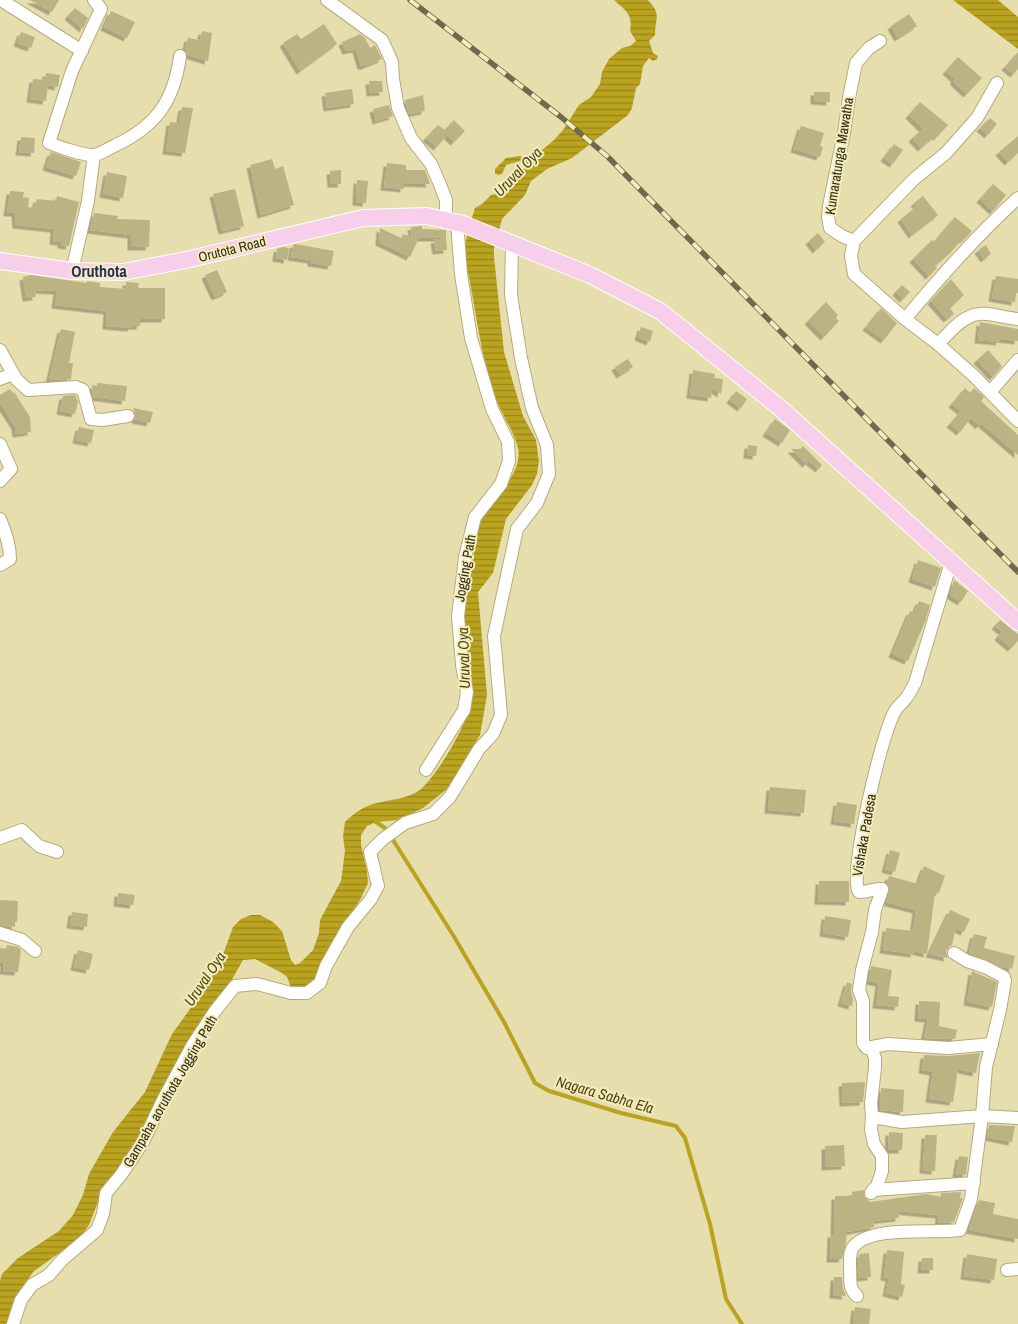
<svg xmlns="http://www.w3.org/2000/svg" width="1018" height="1324" font-family="'Archivo Narrow',sans-serif">
<defs>
<pattern id="water-rules" width="6" height="5" patternUnits="userSpaceOnUse" patternTransform="scale(1.25)"><rect width="6" height="5" fill="#b9a31f"/><path d="M0 2.5h6" fill="none" stroke="#97851a"/></pattern>
<filter id="shadow"><feDropShadow dx="-3.5" dy="3.5" stdDeviation="0" flood-color="#0004"/></filter>
</defs>
<rect width="100%" height="100%" fill="#e7deae"/>
<g fill="url(#water-rules)">
<path d="M614,0H648C662,15 655,17 655,35L649,41L653,53L658,56L657,59L653,61L649,58L643,66L640,84L636,88L632,108L628,115L572,158L547,169L531,181L525,195L502,219L494,248V257L504,352L523,416L536,440L539,461L537,474L532,485L506,519L493,573L478,592L487,695L480,735L447,789L423,808L398,820L376,822L367,826L361,835V845L367,871L368,883L360,900L340,930L316,977L306,988L291,987L287,977L282,973L255,959L243,960L222,997L201,1020L170,1074L143,1134L107,1184L98,1202L89,1225L80,1238L34,1271L17,1294L10,1324H0V1281L2,1274L18,1258L59,1231L73,1215L83,1195L89,1174L113,1132L145,1092L172,1034L208,984L221,960L233,927L241,919L251,915H260L273,922L282,931L291,960L295,965L300,963L313,950L319,933L320,920L341,881L345,851L343,836L345,822C354,813 364,806 377,803C393,799 413,799 425,785C442,767 470,720 472,696C472,688 470,680 470,673C468,647 463,620 465,594C467,577 473,559 476,542C477,533 480,521 485,513C496,496 523,472 518,448C513,429 501,414 495,396C482,359 477,321 470,282C468,271 464,260 465,249C466,235 471,221 475,208L482,204L491,195L502,192L525,168L524,165L520,161L506,165L502,174L498,175L495,173V169L506,158L519,156L530,158L541,151L554,140L563,130L579,105L591,97L600,84L602,72L609,59L622,48L630,46L636,41L630,31C633,14 626,11 614,0Z"/>
<polygon points="953,0 998,0 1018,17 1018,49"/>
</g>
<g fill="none" stroke-linecap="round" stroke-linejoin="round">
<polyline stroke="#b9a31f" stroke-width="4" points="376,822 385,828 393,840 453,935 504,1022 535,1083 549,1091 621,1113 676,1126 685,1138 710,1224 726,1299 742,1324"/>
</g>
<g fill="#bbb384" filter="url(#shadow)">
<polygon points="30,0 59,0 52,12"/>
<polygon points="75,8 88,18 83,29 68,16"/>
<polygon points="111,11 135,22 127,38 104,27"/>
<polygon points="909,14 917,26 898,38 891,26"/>
<polygon points="324,24 337,44 300,71 283,43 297,34 301,39"/>
<polygon points="202,31 212,33 208,61 188,55 185,50 188,38 200,40"/>
<polygon points="21,32 35,37 31,48 17,43"/>
<polygon points="360,34 365,38 370,48 375,45 382,59 365,66 361,66 356,49 346,51 342,42"/>
<polygon points="1018,52 1018,69 1014,74 1005,67"/>
<polygon points="958,57 982,78 967,94 953,81 955,79 946,71"/>
<polygon points="46,73 60,75 58,87 48,85 46,101 30,99 33,79 45,80"/>
<polygon points="369,81 382,81 383,92 370,93"/>
<polygon points="352,89 354,104 327,108 325,93"/>
<polygon points="814,92 830,92 830,102 814,101"/>
<polygon points="423,95 425,111 409,114 405,100"/>
<polygon points="920,102 948,125 937,137 935,136 921,148 912,138 923,129 909,115"/>
<polygon points="389,105 393,116 376,121 373,109"/>
<polygon points="182,107 193,108 185,153 166,151 170,122 179,123"/>
<polygon points="990,118 997,124 988,135 980,128"/>
<polygon points="454,120 465,131 454,142 447,135 437,147 426,138 438,125 445,130"/>
<polygon points="801,126 824,133 820,146 823,147 820,157 794,149"/>
<polygon points="1018,136 1018,153 1008,162 999,152"/>
<polygon points="21,137 35,138 34,153 19,152"/>
<polygon points="894,144 903,150 893,164 884,158"/>
<polygon points="51,152 81,162 76,176 46,167"/>
<polygon points="272,159 275,169 283,166 294,205 261,215 250,165"/>
<polygon points="387,163 406,165 406,170 425,170 430,184 404,183 404,189 384,187"/>
<polygon points="341,170 341,184 331,184 330,171"/>
<polygon points="107,172 127,176 123,198 103,194"/>
<polygon points="357,180 368,181 366,203 356,202"/>
<polygon points="993,184 1006,195 993,211 980,199"/>
<polygon points="235,189 244,226 222,231 213,194"/>
<polygon points="10,191 24,192 23,197 29,198 28,207 34,208 37,199 56,201 57,196 79,202 69,246 61,245 61,242 53,241 54,229 16,225 15,213 7,213"/>
<polygon points="923,196 938,215 912,235 901,219 917,206 914,203"/>
<polygon points="94,213 118,216 117,219 150,220 149,247 131,247 131,235 90,230"/>
<polygon points="955,217 972,231 963,240 962,239 951,252 935,266 937,268 929,276 913,259 932,240 934,242"/>
<polygon points="422,226 422,229 446,230 446,238 419,238 410,257 379,242 380,228 401,238 403,234 412,237 411,227"/>
<polygon points="818,233 825,242 816,250 809,241"/>
<polygon points="446,238 447,250 436,251 434,240"/>
<polygon points="295,244 334,251 331,266 311,263 311,260 291,257 293,245"/>
<polygon points="986,245 991,254 984,259 978,250"/>
<polygon points="282,247 289,248 287,260 276,258 277,249"/>
<polygon points="217,270 227,292 215,297 205,275"/>
<polygon points="31,275 87,283 87,281 100,283 100,287 126,289 126,282 139,283 138,288 165,288 165,319 141,319 140,326 132,326 131,328 106,326 107,311 55,305 57,291 35,290 36,297 26,298 23,277"/>
<polygon points="996,276 1018,279 1018,293 1016,293 1015,302 992,298"/>
<polygon points="951,279 964,295 950,308 954,314 947,319 931,301"/>
<polygon points="902,285 910,292 903,299 896,292"/>
<polygon points="826,302 838,315 836,318 839,321 824,337 808,321"/>
<polygon points="881,308 897,323 884,340 866,327"/>
<polygon points="980,322 1018,329 1018,341 1000,339 999,342 978,340"/>
<polygon points="641,327 653,331 650,342 638,337"/>
<polygon points="61,329 75,332 69,363 73,363 71,379 51,380 49,380"/>
<polygon points="988,350 1002,366 993,377 977,360"/>
<polygon points="628,359 633,367 620,375 615,367"/>
<polygon points="693,370 715,374 714,378 723,379 721,394 712,388 711,398 690,395"/>
<polygon points="97,383 127,386 125,401 93,397 92,385 97,386"/>
<polygon points="965,388 970,393 974,388 984,397 981,401 1018,435 1018,455 981,423 979,426 971,418 960,432 950,424 961,411 952,404"/>
<polygon points="10,389 13,393 14,392 30,417 31,432 16,434 15,426 0,403 0,395"/>
<polygon points="736,391 747,399 741,408 730,400"/>
<polygon points="75,395 78,402 75,414 60,411 63,396"/>
<polygon points="133,408 153,412 150,423 135,420 136,415"/>
<polygon points="775,419 790,430 782,443 766,433"/>
<polygon points="79,427 94,430 91,443 76,440"/>
<polygon points="748,445 757,446 756,456 747,455"/>
<polygon points="803,446 822,465 819,469 809,461 806,464 791,449 800,449"/>
<polygon points="918,560 941,568 935,587 912,579"/>
<polygon points="954,580 968,591 961,602 950,595"/>
<polygon points="919,601 930,605 925,622 908,661 892,654 910,611 914,613"/>
<polygon points="1000,620 1018,634 1018,641 1011,648 998,637 1002,631 995,626"/>
<polygon points="770,787 806,790 804,813 768,810"/>
<polygon points="837,802 857,805 854,824 834,821"/>
<polygon points="890,850 900,853 895,872 885,869"/>
<polygon points="924,866 945,876 939,893 935,892 927,954 914,951 914,954 883,950 886,928 913,931 916,910 886,902 890,890 887,883 889,876 918,884"/>
<polygon points="819,881 849,881 849,902 818,901"/>
<polygon points="118,893 135,895 133,905 117,903"/>
<polygon points="0,900 18,901 17,922 15,922 15,927 0,925"/>
<polygon points="950,910 970,919 964,932 956,928 952,945 947,948 946,952 948,958 929,954"/>
<polygon points="72,912 88,914 87,927 70,925"/>
<polygon points="825,916 851,920 848,937 823,933"/>
<polygon points="974,934 987,937 984,948 1015,956 1012,969 1002,967 969,953"/>
<polygon points="7,945 18,947 21,950 18,972 3,971 4,963 0,962 0,948 6,949"/>
<polygon points="78,950 93,954 89,970 74,967"/>
<polygon points="871,966 892,970 888,996 899,997 898,1007 876,1005 879,983 869,981"/>
<polygon points="972,971 997,982 992,1007 967,1002"/>
<polygon points="847,982 852,984 851,992 853,999 852,1006 841,1003"/>
<polygon points="919,1001 940,1002 939,1026 957,1030 955,1039 924,1038 928,1019 918,1018"/>
<polygon points="980,1053 976,1073 958,1069 953,1102 929,1099 933,1072 922,1070 924,1055 949,1056"/>
<polygon points="865,1082 863,1102 843,1103 842,1083"/>
<polygon points="881,1088 904,1090 903,1112 880,1110"/>
<polygon points="989,1125 1015,1126 1012,1142 987,1137"/>
<polygon points="889,1132 903,1133 902,1150 888,1150"/>
<polygon points="925,1135 937,1135 935,1171 923,1170"/>
<polygon points="844,1145 845,1166 825,1167 825,1146"/>
<polygon points="959,1156 968,1157 966,1175 956,1174"/>
<polygon points="864,1190 864,1196 870,1202 926,1194 941,1197 941,1193 961,1192 960,1198 963,1198 954,1222 938,1223 939,1215 898,1211 899,1218 873,1221 874,1227 847,1232 846,1243 842,1259 830,1259 831,1234 834,1234 835,1196 853,1196 852,1192"/>
<polygon points="979,1200 995,1203 993,1214 1018,1219 1018,1239 969,1230"/>
<polygon points="887,1250 904,1252 901,1284 905,1285 902,1297 886,1293 889,1278 884,1277"/>
<polygon points="869,1253 871,1277 858,1278 859,1254"/>
<polygon points="967,1254 997,1259 994,1280 964,1276"/>
<polygon points="922,1258 933,1258 933,1270 921,1270"/>
<polygon points="834,1277 842,1277 843,1288 846,1296 833,1295"/>
<polygon points="855,1307 871,1309 869,1324 853,1323"/>
</g>
<g fill="none" stroke-linecap="round" stroke-linejoin="round">
<defs>
<g id="minor">
<polyline points="1,0 82,51"/>
<path d="M94,0L101,9L72,71L49,143C59,147 85,156 94,155C101,154 109,148 116,145C156,126 174,101 180,56"/>
<polyline points="327,0 382,40 392,62 393,79 398,108 411,138 431,164 439,182 446,200 446,219"/>
<polyline points="880,41 869,48 856,63 849,98 844,133 829,206 828,217 830,228 842,236 854,241 851,256 854,274 905,319 938,344 974,376 1018,421"/>
<polyline points="854,241 914,179 946,153 977,118 997,83"/>
<polyline points="72,271 88,201 94,155"/>
<path d="M905,319C940,277 977,235 1018,198"/>
<path d="M938,344C952,330 966,311 987,314C997,315 1007,318 1018,319"/>
<polyline points="0,350 16,379 28,390 76,387 83,390 91,419 102,420 128,416"/>
<polyline points="0,379 13,374"/>
<polyline points="990,392 1018,360"/>
<polyline points="0,444 11,469 0,481"/>
<path d="M0,519C6,533 10,545 10,559L0,565"/>
<polyline points="426,770 464,710 467,692 462,665 458,616 465,557 475,517 501,484 509,461 508,442 492,409 471,338 461,274 457,222"/>
<polyline points="0,838 22,830 39,846 57,852"/>
<polyline points="0,933 22,940 35,951"/>
<polyline points="954,953 967,961 985,967 1004,977 1005,981 1000,1010 986,1067 982,1116 1018,1118"/>
<polyline points="867,1048 888,1044 948,1048 992,1044"/>
<polyline points="873,1190 974,1183"/>
<path d="M871,1193L877,1186L882,1171V1156L874,1144L871,1129L872,1117L871,1103L875,1068V1058L872,1050L866,1047L863,1043V1001L859,990L862,970L872,932L875,910L882,890V889C873,888 867,893 859,892C848,875 882,732 895,711C898,705 904,702 907,697C910,693 912,688 915,683L951,562"/>
<polyline points="1007,1270 1018,1269"/>
<path d="M857,1296C848,1288 851,1279 850,1268C850,1260 849,1252 854,1246C873,1225 933,1234 960,1230L971,1199L982,1116L902,1122L872,1117"/>
<polyline points="13,1324 21,1300 32,1285 49,1275 62,1260 97,1230 103,1214 106,1193 121,1175 143,1142 163,1100 192,1046 215,1011 235,986 257,984 291,993 307,993 320,983 326,966 348,927 371,899 378,886 370,852 383,839 405,823 433,814 450,797 479,749 493,734 501,715 494,636 517,529 537,503 549,474 547,445 532,408 521,358 511,295 512,244"/>
</g>
<polyline id="major" points="0,261 72,271 123,272 186,260 363,218 427,216 463,224 590,275 660,311 779,407 1018,622"/>
</defs>
<use href="#minor" stroke="#b4ab7d" stroke-width="14"/>
<use href="#major" stroke="#fff" stroke-width="18"/>
<use href="#minor" stroke="#fff" stroke-width="12"/>
<use href="#major" stroke="#f8cfeb" stroke-width="16"/>
<defs>
<polyline id="rail" points="410,0 561,117 607,156 1018,572"/>
</defs>
<use href="#rail" stroke="#6f6a4d" stroke-width="5.5"/>
<use href="#rail" stroke="#f4ecbb" stroke-width="4" stroke-dasharray="11" stroke-linecap="butt"/>
</g>
<g text-anchor="middle" stroke-width="4" stroke-linejoin="round" paint-order="stroke">
<g font-size="14" fill="#2f2c19" stroke="#f4ecbb">
<text transform="translate(839 156) rotate(-81)" y="5">Kumaratunga Mawatha</text>
<text transform="translate(232 249) rotate(-14)" y="5">Orutota Road</text>
<text transform="translate(465 568) rotate(-80)" y="5">Jogging Path</text>
<text transform="translate(864 835) rotate(-80)" y="5">Vishaka Padesa</text>
<text transform="translate(170 1091) rotate(-60)" y="5">Gampaha aoruthota Jogging Path</text>
</g>
<g font-size="15" font-style="italic" fill="#4d4513" stroke="#f4ecbb">
<text transform="translate(518 172) rotate(-46)" y="5">Uruval Oya</text>
<text transform="translate(464 658) rotate(-92)" y="5">Uruval Oya</text>
<text transform="translate(205 979) rotate(-56)" y="5">Uruval Oya</text>
<text transform="translate(605 1095) rotate(16)" y="5">Nagara Sabha Ela</text>
</g>
<g font-size="16" font-weight="bold" fill="#2b2b65" stroke="#f4ecbb">
<text x="99" y="277">Oruthota</text>
</g>
</g>
</svg>
